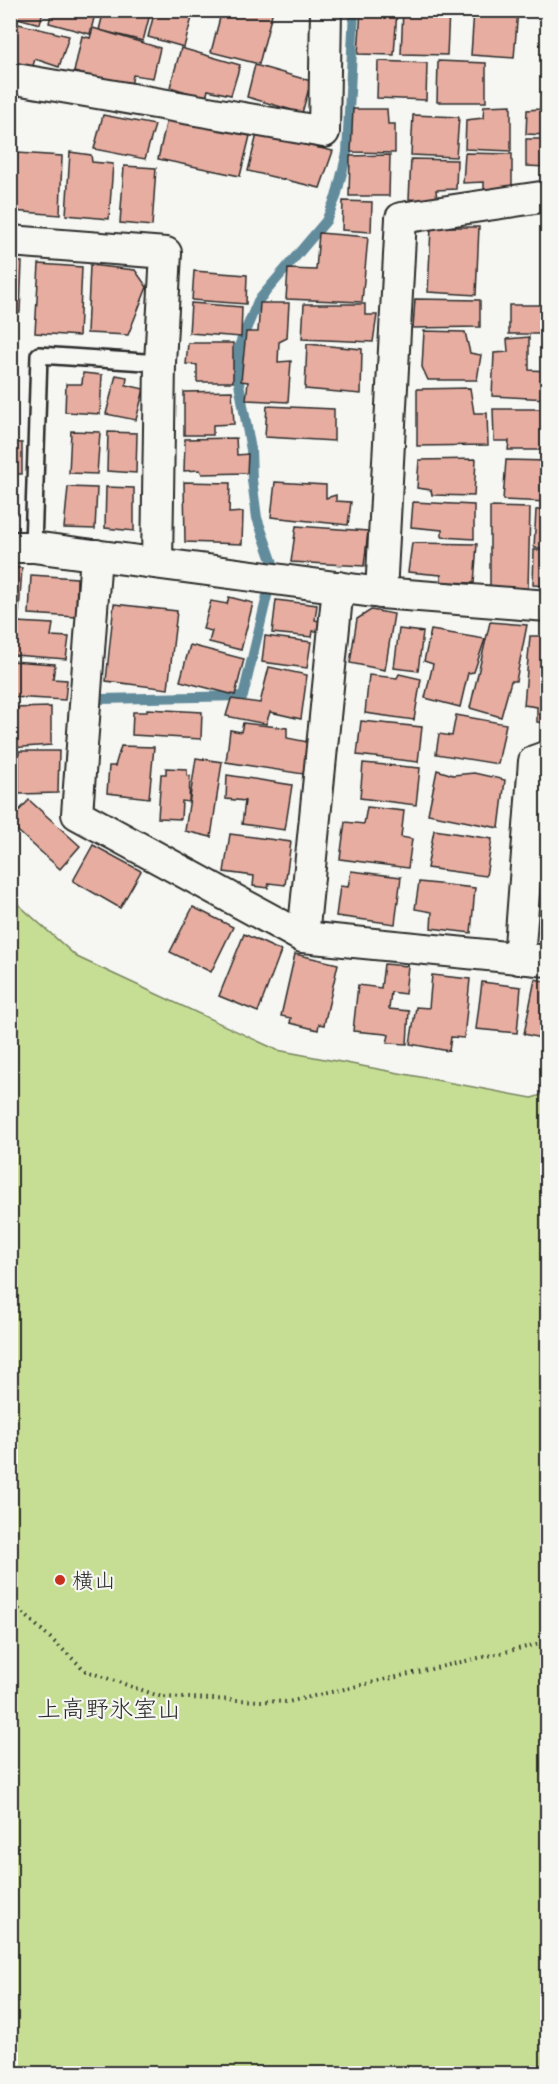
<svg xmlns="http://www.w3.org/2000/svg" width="558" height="2084" font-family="'Shantell Sans','Klee One',sans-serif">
<rect width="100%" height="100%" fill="#f6f6f2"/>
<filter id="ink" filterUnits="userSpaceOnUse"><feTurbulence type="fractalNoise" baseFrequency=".0167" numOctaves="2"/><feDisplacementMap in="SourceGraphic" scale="12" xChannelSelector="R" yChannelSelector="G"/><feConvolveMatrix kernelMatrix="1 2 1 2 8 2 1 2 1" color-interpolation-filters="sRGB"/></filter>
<g filter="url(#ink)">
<polygon fill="#c6de94" stroke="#788460" stroke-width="1.5" points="10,897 77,957 277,1050 532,1098 547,1093 547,2073 11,2073"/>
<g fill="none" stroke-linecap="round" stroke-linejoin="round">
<g stroke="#628c9c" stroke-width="10">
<polyline points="274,566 257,518 252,480 251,450 237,372 239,346 258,301 326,221 336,197 347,153 354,10"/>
<polyline points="100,699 243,696 267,596"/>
</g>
</g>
<g fill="#e6ada0" stroke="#2b2b2b" stroke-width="1.5">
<polygon points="10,10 43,10 40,24 10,16"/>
<polygon points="52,10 96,10 90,34 49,23"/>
<polygon points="104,10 151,10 143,41 99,30"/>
<polygon points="155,10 194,10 184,47 148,37"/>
<polygon points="222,10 273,10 259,64 211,52"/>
<polygon points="361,10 397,10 394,55 358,54"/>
<polygon points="403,10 449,10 447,55 401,54"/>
<polygon points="474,10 518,10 514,58 471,55"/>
<polygon points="10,22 69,36 59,67 35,59 32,69 10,63"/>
<polygon points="93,28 160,48 153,78 133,75 131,86 74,72 82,36 90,38"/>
<polygon points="181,48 240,65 231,95 208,90 206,98 170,87"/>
<polygon points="378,61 427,63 426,100 377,98"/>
<polygon points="438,61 486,63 486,102 437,102"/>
<polygon points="255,65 311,81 302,113 247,97"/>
<polygon points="541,89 548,89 548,135 526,134 527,110 540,109"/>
<polygon points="511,105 511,151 465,149 466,120 483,118 484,106"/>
<polygon points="353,109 387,109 388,124 395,124 395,153 351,152"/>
<polygon points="103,115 155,125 145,159 94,149"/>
<polygon points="413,115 459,117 456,157 411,155"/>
<polygon points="167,119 250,136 240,176 158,159"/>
<polygon points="257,134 333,151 320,188 248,171"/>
<polygon points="526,139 548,139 548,167 526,166"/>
<polygon points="70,152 91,155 92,162 113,164 109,219 66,215"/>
<polygon points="17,153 62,156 60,215 13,211"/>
<polygon points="465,153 512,154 512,195 484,195 484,182 463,183"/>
<polygon points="390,155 389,196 349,196 350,156"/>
<polygon points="411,159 457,160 456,189 436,190 437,201 409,199"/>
<polygon points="124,166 156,168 152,226 120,223"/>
<polygon points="343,201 372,202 371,232 342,230"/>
<polygon points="431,227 479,227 476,295 428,292"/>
<polygon points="319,233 368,237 362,302 286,299 288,269 316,270"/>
<polygon points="10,262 22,262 20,312 10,312"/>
<polygon points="39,264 82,267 79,336 35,333"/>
<polygon points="90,265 135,270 147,287 128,335 87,333"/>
<polygon points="194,271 247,275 246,304 192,300"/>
<polygon points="415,299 480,300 480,327 413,328"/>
<polygon points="191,303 242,307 241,337 189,333"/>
<polygon points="260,303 289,303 287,338 279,342 278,362 291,361 288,402 246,400 248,382 241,381 246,332 258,332"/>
<polygon points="304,304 365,304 365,315 377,315 373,342 302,339"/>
<rect x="509" y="305" width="39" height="29"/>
<polygon points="424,331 465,332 470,353 481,355 477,380 428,380 422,367"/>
<polygon points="529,337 529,370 548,371 548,399 492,396 494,353 508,352 507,339"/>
<polygon points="188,343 233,343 233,382 197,382 197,365 186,364"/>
<polygon points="307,344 362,349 361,394 305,389"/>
<polygon points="83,373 102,375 100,414 65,412 66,384 82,384"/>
<polygon points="116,375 127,377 126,385 144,389 136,420 106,414"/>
<polygon points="470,388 474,413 487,413 488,445 417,446 417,389"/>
<polygon points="232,391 234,424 213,425 213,435 184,435 184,392"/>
<polygon points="267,406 334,409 334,441 265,437"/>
<polygon points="493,409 548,409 548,450 508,450 509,441 494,441"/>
<polygon points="71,431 100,432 97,474 69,473"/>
<polygon points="108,432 137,433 136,473 107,471"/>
<polygon points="236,438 237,455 248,454 247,473 202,474 200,470 184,471 185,439"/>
<polygon points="10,442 22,443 22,474 10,474"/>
<polygon points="476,459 474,496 432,495 431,490 417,488 419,460"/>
<polygon points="506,460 548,461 548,502 503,500"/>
<rect x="10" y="479" width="6" height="35"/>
<polygon points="184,482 230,483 229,513 243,512 242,544 185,542"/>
<polygon points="275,482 326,485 326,498 336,495 336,501 351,502 348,525 271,517"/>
<polygon points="68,487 97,488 95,529 64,528"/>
<polygon points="106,487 134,488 134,531 105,528"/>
<polygon points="413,502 474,505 474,539 442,537 442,530 411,527"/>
<polygon points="490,507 530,508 528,589 490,586"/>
<polygon points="548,509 548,548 534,548 536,510"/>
<polygon points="296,526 368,531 364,566 291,562"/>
<polygon points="412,543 477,544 474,583 441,582 441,575 408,572"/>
<polygon points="534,550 548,550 548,586 533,585"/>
<polygon points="10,567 22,568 19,612 10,611"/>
<polygon points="31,575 77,578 76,617 29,614"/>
<polygon points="229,597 253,603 241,650 209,642 212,631 203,629 211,601 227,604"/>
<polygon points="276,600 317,605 315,620 319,621 317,631 313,631 312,637 272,633"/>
<polygon points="114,604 177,611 168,689 106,681"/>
<polygon points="371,610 394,614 385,670 350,663 357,619"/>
<polygon points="17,622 53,624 51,636 69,637 66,659 14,655"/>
<polygon points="490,622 527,625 516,681 511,681 501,717 470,708"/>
<polygon points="399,629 423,632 418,671 394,668"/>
<polygon points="431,630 485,639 474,672 468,673 460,707 425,698 433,664 424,661"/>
<polygon points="265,636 311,642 307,668 262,662"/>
<polygon points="530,636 548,636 548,723 537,722 537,707 524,705"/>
<polygon points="190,645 244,659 235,695 180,681"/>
<polygon points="11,661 55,664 53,679 67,680 65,700 11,697"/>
<polygon points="269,667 307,675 301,719 270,712 266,724 226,716 231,699 260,703"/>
<polygon points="399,674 421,679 414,720 365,713 369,675 397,678"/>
<polygon points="51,707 51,745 10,748 10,708"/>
<polygon points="147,709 202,712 201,739 132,735 133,712 147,712"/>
<polygon points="456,715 506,724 498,764 436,754 439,734 452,736"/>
<polygon points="361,721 422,727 418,762 357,755"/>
<polygon points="243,723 287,728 287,738 308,742 303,774 226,762 230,730 241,732"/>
<polygon points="121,746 154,747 149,798 107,793 109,766 115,766"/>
<polygon points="19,751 59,751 58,793 19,794"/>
<polygon points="196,758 222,762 211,837 185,831"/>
<polygon points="363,763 420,768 416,805 360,798"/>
<polygon points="166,768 187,769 187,775 190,776 189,802 182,801 181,819 158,818 161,774 166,774"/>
<polygon points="437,770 453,775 474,773 505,780 499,828 428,814"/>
<polygon points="227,775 292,785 285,830 242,824 245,801 226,799"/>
<polygon points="29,800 80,846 60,869 10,824 10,820"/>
<polygon points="367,807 404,811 401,837 412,839 408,868 340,859 345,822 364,824"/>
<polygon points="434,830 492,839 486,876 427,868"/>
<polygon points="230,834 291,842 285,885 269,883 268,888 253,886 254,876 224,872"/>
<polygon points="93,845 141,871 120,908 73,881"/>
<polygon points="351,871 401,877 395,924 336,916 340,886 348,887"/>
<polygon points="419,882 475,888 471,933 431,928 432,912 415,909"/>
<polygon points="538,895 548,896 548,928 532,924"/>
<polygon points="193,907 233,927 211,972 170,952"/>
<polygon points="244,934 281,951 258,1012 219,996"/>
<polygon points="295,954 338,964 324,1025 319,1024 318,1030 290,1023 291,1018 281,1016"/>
<polygon points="384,964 408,966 405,994 391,992 389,1009 409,1011 407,1044 387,1043 389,1035 386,1034 353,1031 358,985 381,988"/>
<polygon points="432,975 470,979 464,1038 451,1037 449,1051 410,1044 416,1007 429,1008"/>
<polygon points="535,979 548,982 548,1040 524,1034"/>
<polygon points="482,982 521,987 517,1033 476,1029"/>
</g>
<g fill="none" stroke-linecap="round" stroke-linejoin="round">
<defs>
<polyline id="service" points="33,547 39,355 160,363"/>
<g id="minor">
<polyline points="10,78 324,132 326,10"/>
<polyline points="10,241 166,253 160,363 157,563"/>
<polyline points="10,547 33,547 381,593 548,606"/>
<polyline points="96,555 77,814 303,937 548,961"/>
<polyline points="381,593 401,218 548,196"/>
<polyline points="303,937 338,587"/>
<polyline points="519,959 534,761 548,756"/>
</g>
</defs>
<use href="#service" stroke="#2b2b2b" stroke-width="20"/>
<use href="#minor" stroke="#2b2b2b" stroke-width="34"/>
<polyline stroke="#2b2b2b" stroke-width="4" stroke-dasharray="1.5 4.5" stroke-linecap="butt" points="10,1601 86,1671 162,1697 288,1702 548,1642"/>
<use href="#service" stroke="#f6f6f2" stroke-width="15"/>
<use href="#minor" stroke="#f6f6f2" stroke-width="30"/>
</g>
</g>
<circle fill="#c8321e" stroke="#f6f6f2" stroke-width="2" cx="60" cy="1580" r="6"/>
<g text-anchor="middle" stroke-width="4.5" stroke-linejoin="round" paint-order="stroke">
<g font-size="22" fill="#2b2b2b" stroke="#f6f6f2" text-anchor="start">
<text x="72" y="1588">横山</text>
</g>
<g font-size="24" fill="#2b2b2b" stroke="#f6f6f2">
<text x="109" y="1717">上高野氷室山</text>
</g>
</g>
<rect width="558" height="2084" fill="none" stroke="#f6f6f2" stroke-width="36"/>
<rect x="18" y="18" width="522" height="2048" fill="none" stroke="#2b2b2b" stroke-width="2" filter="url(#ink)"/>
</svg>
